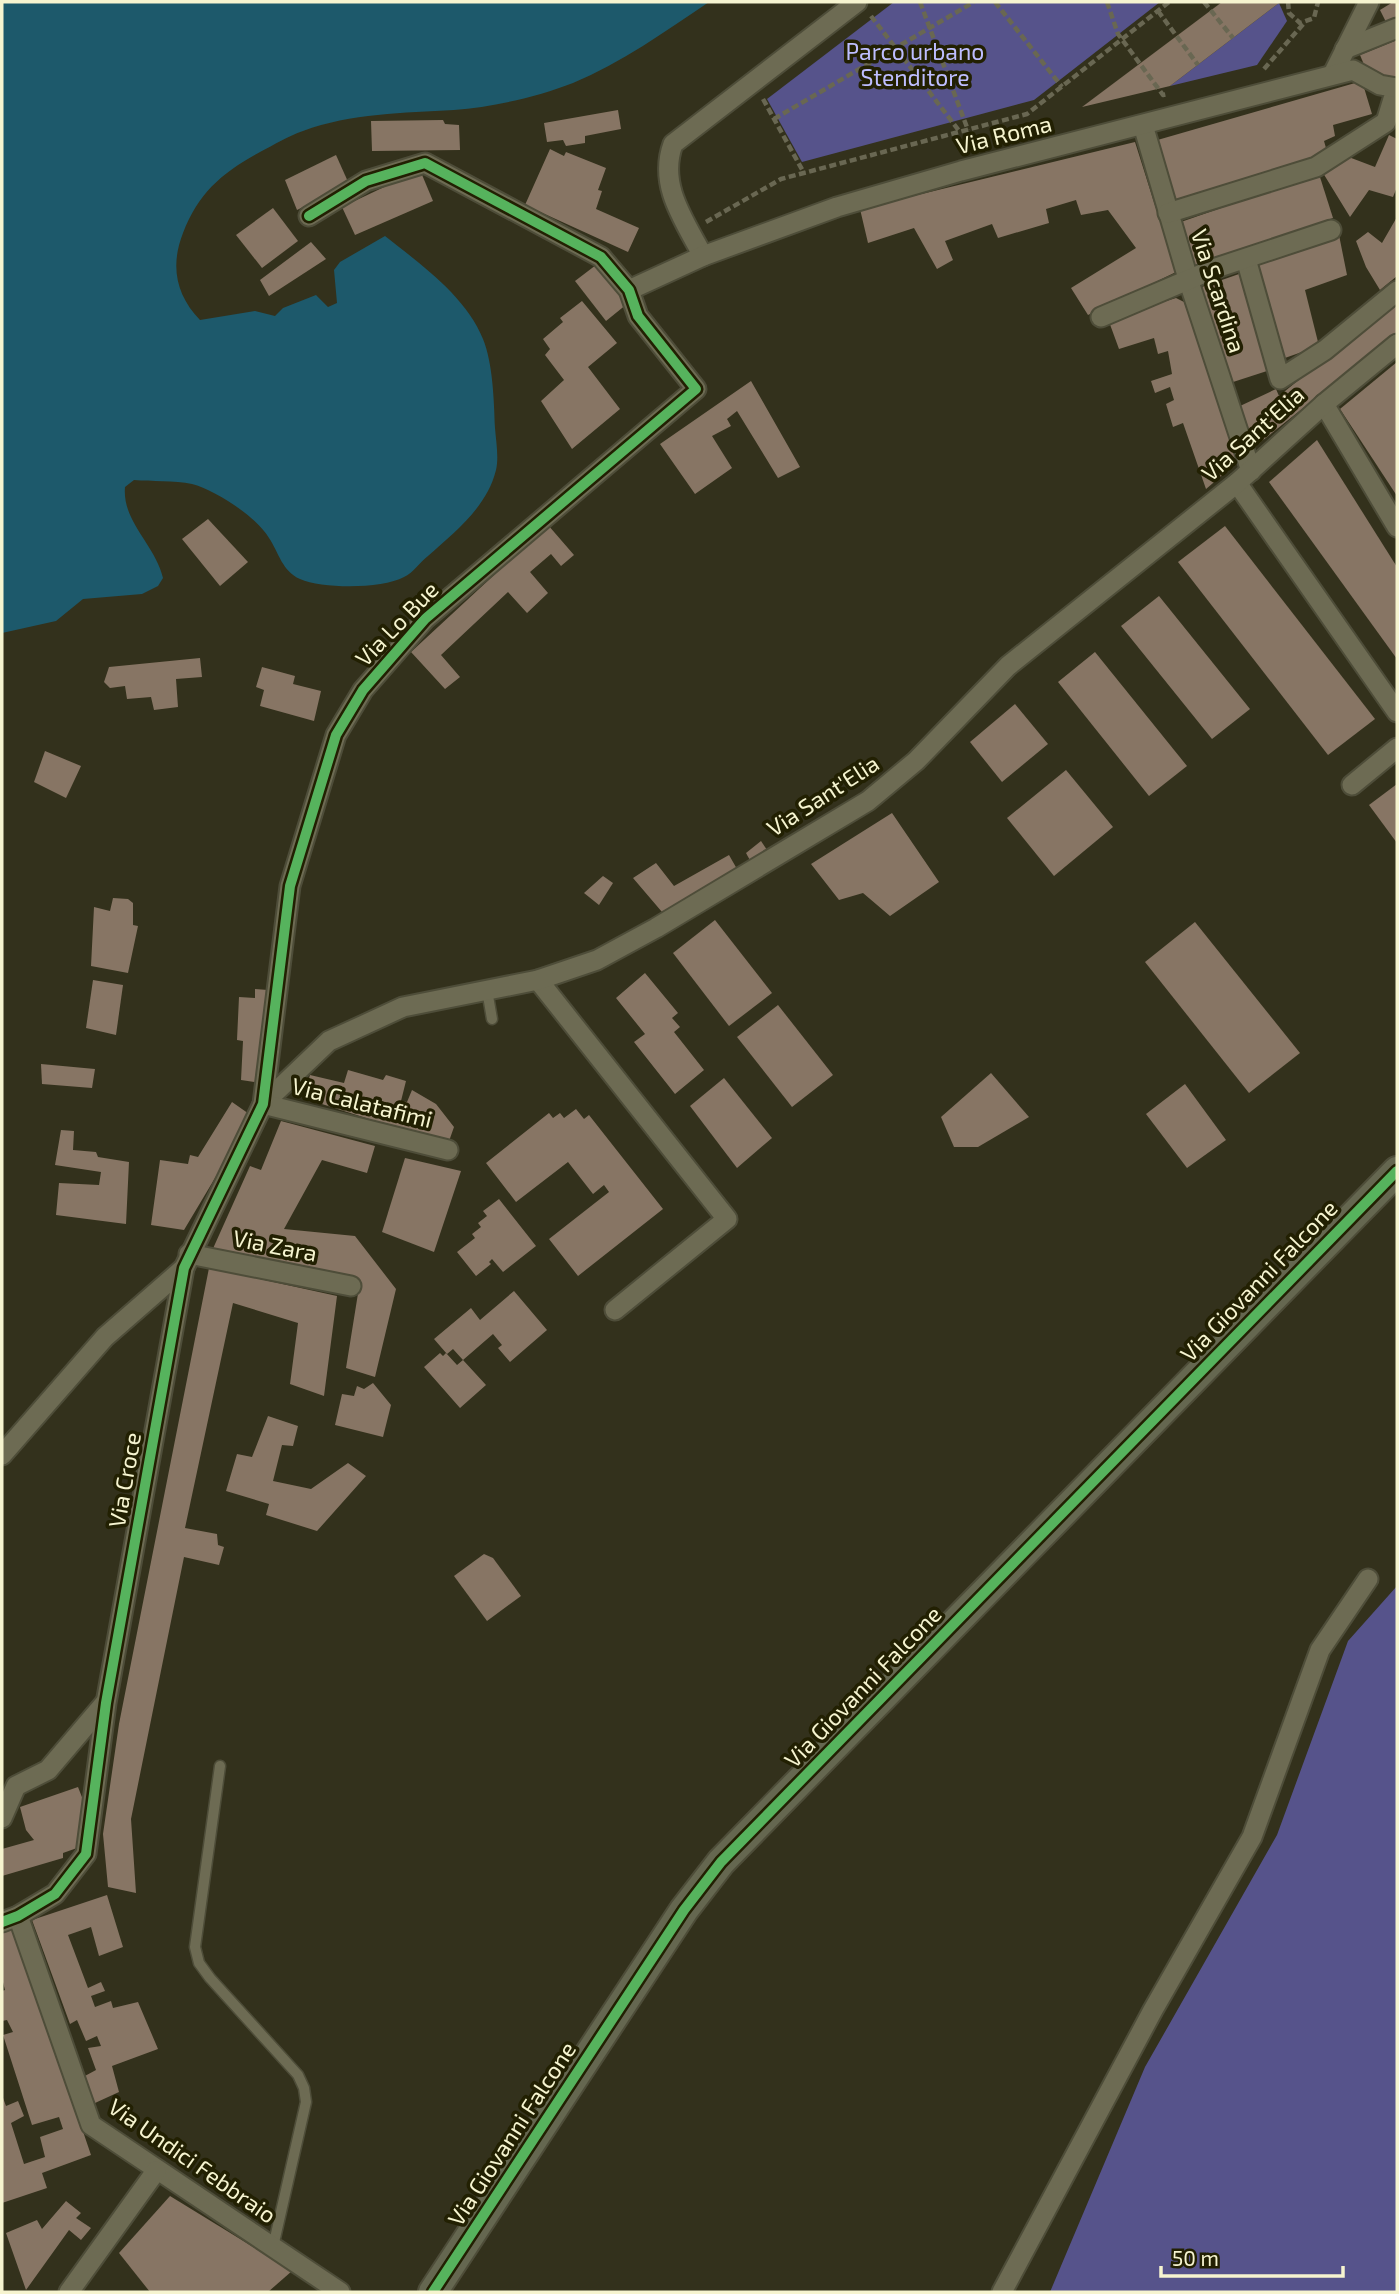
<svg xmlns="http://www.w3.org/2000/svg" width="1399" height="2294" font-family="'Exo 2',sans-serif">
<rect width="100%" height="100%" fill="#33311c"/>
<g fill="#56538b">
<polygon points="894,2 1160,2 1034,100 802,162 767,99"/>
<polygon points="1279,3 1287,21 1257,65 1170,86"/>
<polygon points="1397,1586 1397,2292 1050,2292 1145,2067 1277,1835 1348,1641"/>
</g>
<path fill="#1d596b" d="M2,2H709C666,31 621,63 573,83C537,97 493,107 454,110C404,113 351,113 303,131C288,136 274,145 260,152C222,173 199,192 183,233C170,266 176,295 200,320L255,311L275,316L283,308L316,295L328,307L337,303L334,270L340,262L385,236C419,263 466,296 483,339C493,364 494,400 495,428C496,441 499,458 496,470C487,507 455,532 428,556C420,562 413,573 404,577C382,589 323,589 300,579C282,571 279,553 269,538C257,517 215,490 192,484C174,480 152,482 134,480L125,487C122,522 155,544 163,578L158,586L142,594L83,599L56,621L2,633Z"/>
<g fill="#877564">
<polygon points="1222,2 1279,3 1170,86 1082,107"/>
<polygon points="1393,2 1397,2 1397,20 1387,24 1380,10"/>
<polygon points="1397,40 1397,78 1392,79 1367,72 1360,55"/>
<polygon points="1362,81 1372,114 1333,125 1335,136 1324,141 1328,155 1174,203 1154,141"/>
<polygon points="618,110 621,129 585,136 585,143 566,146 563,140 547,142 544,123"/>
<polygon points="443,120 445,124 459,125 460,150 372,151 371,121"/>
<polygon points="1389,135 1397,139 1397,187 1393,197 1369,190 1350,217 1323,173 1346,156 1375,167"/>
<polygon points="1135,142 1176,272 1088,315 1071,288 1136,248 1108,210 1081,215 1076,200 1046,209 1049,223 998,238 992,224 945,241 953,260 937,269 914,228 868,243 860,209"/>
<polygon points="550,149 564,156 566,152 606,168 598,190 602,191 596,209 639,228 628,252 525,205"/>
<polygon points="336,155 349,184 297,210 285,180"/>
<polygon points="420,170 433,201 355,235 342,207"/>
<polygon points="1319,174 1333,218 1194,268 1178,223"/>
<polygon points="273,208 298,241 262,268 236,235"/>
<polygon points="1397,217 1397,276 1380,290 1366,267 1356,241 1368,232 1382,243"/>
<polygon points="1339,235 1347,275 1305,290 1319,346 1282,359 1253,261"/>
<polygon points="311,242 326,259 269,296 260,280"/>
<polygon points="596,265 627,304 606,321 575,281"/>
<polygon points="1239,274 1267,371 1230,383 1202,287"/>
<polygon points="1176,298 1184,302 1240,460 1206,489 1183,423 1173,427 1166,404 1174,400 1170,387 1155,393 1151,381 1172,374 1168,351 1158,354 1154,338 1119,349 1108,319"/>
<polygon points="1397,300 1397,333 1252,449 1240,406 1276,389 1279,396"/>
<polygon points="582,301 617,343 588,367 620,409 572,449 541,401 564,380 545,355 550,349 543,339 563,322 560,318"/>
<polygon points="1397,362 1397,496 1340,409"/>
<polygon points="751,381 800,467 778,478 737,411 727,419 731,426 712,436 732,468 695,494 660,444"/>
<polygon points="1317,440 1397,567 1397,659 1269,482"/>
<polygon points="208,519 248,562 220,586 182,539"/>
<polygon points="548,525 574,555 561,566 551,554 530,572 548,593 527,613 508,592 441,655 460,677 445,689 411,652"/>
<polygon points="1225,526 1375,719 1328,755 1178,562"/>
<polygon points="1159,596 1250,709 1212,739 1121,626"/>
<polygon points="1095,652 1187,766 1149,796 1058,682"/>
<polygon points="200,658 202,677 176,679 178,707 154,710 151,697 127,699 125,686 110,688 104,682 109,667"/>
<polygon points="262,667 295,676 293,684 321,691 314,721 260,706 264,690 256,687"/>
<polygon points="1015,704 1048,744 1002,782 970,742"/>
<polygon points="45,751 81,766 66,798 34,782"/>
<polygon points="1066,770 1113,827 1054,876 1007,818"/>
<polygon points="1397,784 1397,843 1369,805"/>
<polygon points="892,813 939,882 890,916 863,893 839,900 811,864"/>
<polygon points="761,841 769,853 752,864 746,853"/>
<polygon points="729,855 737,869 662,912 633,878 656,863 674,886"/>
<polygon points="603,876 613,883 599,905 584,893"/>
<polygon points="113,898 128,899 133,903 133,925 138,926 128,973 91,966 94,907 110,911"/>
<polygon points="715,920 772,993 729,1026 673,953"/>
<polygon points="1195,922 1300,1053 1249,1093 1145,962"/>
<polygon points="645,973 678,1013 672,1018 680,1027 674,1032 704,1070 675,1094 634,1042 645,1034 616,998"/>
<polygon points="93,980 123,985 116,1035 86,1028"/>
<polygon points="255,989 268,990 261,1083 241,1080 243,1041 237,1040 239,997 255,998"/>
<polygon points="778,1005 833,1075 792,1107 737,1037"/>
<polygon points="41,1064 95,1069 92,1088 42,1084"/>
<polygon points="348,1070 383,1080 386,1075 406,1081 401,1101 407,1102 412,1090 436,1104 454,1127 448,1144 303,1098 310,1075 344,1083"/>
<polygon points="991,1073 1029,1117 978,1147 954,1147 941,1117"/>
<polygon points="724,1078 772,1138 737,1168 690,1106"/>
<polygon points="1185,1084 1226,1140 1187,1168 1146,1114"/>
<polygon points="232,1102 252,1116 184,1230 151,1225 160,1160 188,1164 190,1155 198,1157"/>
<polygon points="576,1109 584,1119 589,1115 663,1209 578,1276 549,1239 609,1192 604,1185 593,1194 568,1162 516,1202 486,1163 549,1113 553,1118 560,1113 564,1118"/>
<polygon points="281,1121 375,1146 367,1173 322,1160 284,1229 355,1236 396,1289 375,1377 346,1368 360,1281 211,1253 250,1166 261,1170"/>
<polygon points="61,1130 74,1131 73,1150 96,1152 98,1157 129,1162 126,1224 56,1215 59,1183 99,1185 101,1172 55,1165"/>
<polygon points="405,1158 461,1171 434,1252 382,1232"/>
<polygon points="499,1199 536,1246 503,1272 492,1259 489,1262 491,1264 476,1276 457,1252 475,1238 472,1234 481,1227 478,1223 487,1216 483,1211"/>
<polygon points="209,1268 337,1296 324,1396 290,1384 298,1323 233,1303 185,1528 217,1534 218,1545 224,1547 219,1565 184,1557 131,1819 136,1893 108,1887 103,1834 119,1724"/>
<polygon points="514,1291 547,1330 510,1362 498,1348 502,1345 493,1334 463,1360 453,1349 447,1354 434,1339 471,1308 480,1320"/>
<polygon points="440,1353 443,1356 446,1353 457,1365 463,1360 486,1385 460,1408 424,1367"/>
<polygon points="373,1383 391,1405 383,1437 335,1425 342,1394 354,1396 357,1386 364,1389"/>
<polygon points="268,1416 298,1426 293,1446 282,1445 273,1481 311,1489 348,1463 366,1476 317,1531 266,1515 269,1504 226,1491 237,1454 252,1457"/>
<polygon points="484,1554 493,1558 521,1596 487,1621 454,1576"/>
<polygon points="78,1787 85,1805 77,1848 63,1853 63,1858 2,1876 2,1849 34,1840 26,1830 20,1807"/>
<polygon points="107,1895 123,1947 99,1956 91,1927 68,1935 88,1988 101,1982 105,1991 91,1996 95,2007 111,2001 113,2008 138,2002 158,2049 112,2066 119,2092 95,2103 83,2077 96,2070 88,2048 101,2046 97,2036 86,2041 77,2020 70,2024 32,1920"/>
<polygon points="14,1928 91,2155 42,2173 47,2188 2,2203 2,2095 6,2106 18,2101 24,2116 11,2123 24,2164 45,2157 40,2137 63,2129 59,2117 32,2125 3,2035 13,2032 7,2020 2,2021 2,1991 5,1990 2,1978 2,1933"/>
<polygon points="170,2196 292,2271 268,2292 150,2292 119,2253"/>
<polygon points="66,2201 81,2213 76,2218 91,2228 81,2240 69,2230 26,2290 6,2233 37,2220 42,2229"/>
</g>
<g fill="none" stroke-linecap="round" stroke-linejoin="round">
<defs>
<g id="lane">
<polyline points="487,990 492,1019"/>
<polyline points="220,1766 195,1947 199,1963 210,1978 298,2075 304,2088 306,2102 273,2247"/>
</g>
<g id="street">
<polyline points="1345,49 1397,28"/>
<polyline points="1333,74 1369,2"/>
<polyline points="1143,125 1189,282 1251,471"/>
<polyline points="1168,213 1316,167 1386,122 1393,99 1397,97"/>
<path d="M703,256C684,220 658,185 673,144L857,2"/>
<polyline points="1246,259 1280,379 1325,350 1397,291"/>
<polyline points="629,290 703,256 837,207 961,171 1353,70 1380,85 1397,88"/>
<polyline points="1101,317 1216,268 1331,230"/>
<polyline points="1324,404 1397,527"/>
<polyline points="1237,483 1397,712"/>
<polyline points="1352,785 1397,748"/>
<polyline points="538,980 727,1219 615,1310"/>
<polyline points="263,1104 329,1041 403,1007 538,980 597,960 656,928 868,801 916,761 1008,666 1237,483 1324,404 1397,344"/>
<polyline points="263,1104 448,1150"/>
<polyline points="189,1254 351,1286"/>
<polyline points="2,1455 105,1337 184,1268"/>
<polyline points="2,1818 16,1786 48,1770 105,1703"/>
<polyline points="18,1916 91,2125 340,2292"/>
<polyline points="2,1922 18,1916 55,1894 86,1854 106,1703 184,1268 263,1104 290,886 336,735 363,690 425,619 696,389 638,316 629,290 601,257 425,163 366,181 309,216"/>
<polyline points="69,2292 156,2171"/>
<polyline points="1002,2292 1153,2010 1252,1837 1320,1650 1368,1579"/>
</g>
<polyline id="secondary" points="433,2292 684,1910 721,1862 1397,1171"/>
</defs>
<use href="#lane" stroke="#4e4d39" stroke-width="13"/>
<use href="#street" stroke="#4e4d39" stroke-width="23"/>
<use href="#secondary" stroke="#4e4d39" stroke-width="32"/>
<g stroke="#696752" stroke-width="4.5" stroke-dasharray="7 3.5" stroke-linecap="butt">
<polyline points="920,2 968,130"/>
<polyline points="995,2 1062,87"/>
<polyline points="1107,2 1118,34 1163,95 1168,94"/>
<polyline points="1204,2 1233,38"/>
<polyline points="1288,2 1289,13 1300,23 1314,18 1318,2"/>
<polyline points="1158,11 1198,65"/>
<polyline points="871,16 960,132"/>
<polyline points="1264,69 1305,22"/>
<polyline points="763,99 804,173"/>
<polyline points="774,119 974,2"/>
<polyline points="706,222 781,179 1027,114 1169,2"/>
</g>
<use href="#lane" stroke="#6d6b53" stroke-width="10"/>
<use href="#street" stroke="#6d6b53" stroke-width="19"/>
<use href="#secondary" stroke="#656750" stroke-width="28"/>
<defs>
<g id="cycleway">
<polyline points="2,1922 18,1916 55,1894 86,1854 106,1703 184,1268 263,1104 290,886 336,735 363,690 425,619 696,389 638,316 629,290 601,257 425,163 366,181 309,216"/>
<polyline points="433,2292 684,1910 721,1862 1397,1171"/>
</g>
</defs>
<use href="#cycleway" stroke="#222002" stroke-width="15"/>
<use href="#cycleway" stroke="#56b35d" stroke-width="10"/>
</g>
<g text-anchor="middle" stroke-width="7" stroke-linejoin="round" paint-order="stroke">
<g font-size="23" fill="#bebeff" stroke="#222002">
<text x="915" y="60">Parco urbano<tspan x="915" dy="26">Stenditore</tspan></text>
</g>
<g font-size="23" fill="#f6f4d0" stroke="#222002">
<text transform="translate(1004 135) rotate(-14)" y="8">Via Roma</text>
<text transform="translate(1218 291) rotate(72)" y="8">Via Scardina</text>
<text transform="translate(1253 434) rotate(-42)" y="8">Via Sant'Elia</text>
<text transform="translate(397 624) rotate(-46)" y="8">Via Lo Bue</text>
<text transform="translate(823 796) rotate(-33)" y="8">Via Sant'Elia</text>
<text transform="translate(362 1103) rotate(14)" y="8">Via Calatafimi</text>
<text transform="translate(275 1246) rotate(11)" y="8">Via Zara</text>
<text transform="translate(1259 1281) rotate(-46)" y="8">Via Giovanni Falcone</text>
<text transform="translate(125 1480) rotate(-80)" y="8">Via Croce</text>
<text transform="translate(863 1687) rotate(-46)" y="8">Via Giovanni Falcone</text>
<text transform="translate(512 2134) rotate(-57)" y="8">Via Giovanni Falcone</text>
<text transform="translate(192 2161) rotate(35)" y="8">Via Undici Febbraio</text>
</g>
</g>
<rect width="1399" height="2294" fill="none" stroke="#f6f4d0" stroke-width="7"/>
<path d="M1161 2266v10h182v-10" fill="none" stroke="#f6f4d0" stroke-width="3.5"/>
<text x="1172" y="2266" font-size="21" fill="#f6f4d0" stroke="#222002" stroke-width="5" paint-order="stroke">50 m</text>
</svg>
